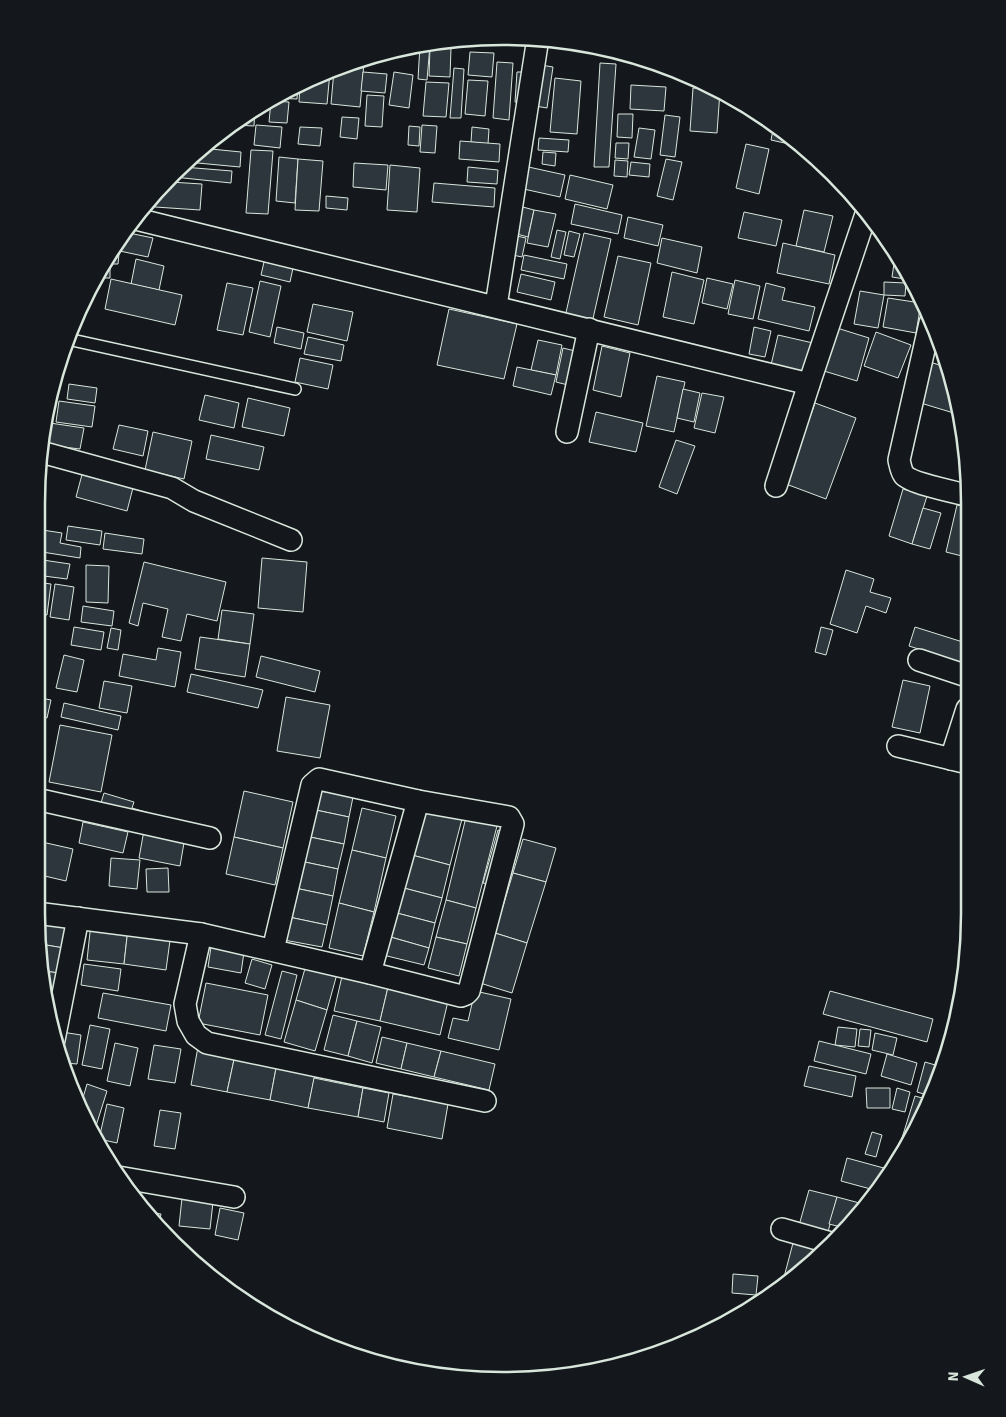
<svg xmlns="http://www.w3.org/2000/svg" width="1006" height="1417" font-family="Signika,sans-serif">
<rect width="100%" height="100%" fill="#14181c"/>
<g fill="#2c363c" stroke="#d8e6dc">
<polygon points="424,44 430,45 427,80 418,79 420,45"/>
<polygon points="430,48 451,48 450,77 429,76"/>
<polygon points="470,52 494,53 492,77 468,75"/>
<polygon points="350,62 364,63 360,107 331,104 334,70"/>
<polygon points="497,62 513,63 509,120 493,118"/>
<polygon points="600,63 616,64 609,167 594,167"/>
<polygon points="535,64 553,67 547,108 529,105"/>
<polygon points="454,68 464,69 461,118 450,118"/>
<polygon points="330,72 327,104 299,102 300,85"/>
<polygon points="363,72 387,74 385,93 361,91"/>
<polygon points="394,72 413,75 409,108 389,105"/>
<polygon points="517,72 525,72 524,103 515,102"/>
<polygon points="555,78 581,81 577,134 550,132"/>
<polygon points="468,80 488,81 485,116 465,114"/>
<polygon points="426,82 449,83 446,117 423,116"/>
<polygon points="631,85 666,87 664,111 630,109"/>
<polygon points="298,86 297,99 272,98"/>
<polygon points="693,88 717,89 720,91 717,133 690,131"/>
<polygon points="367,95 384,96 382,127 365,126"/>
<polygon points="271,101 289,102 287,123 269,122"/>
<polygon points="255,109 254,126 234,125"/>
<polygon points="618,114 633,114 632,138 617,137"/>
<polygon points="665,115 680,117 675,157 660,155"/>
<polygon points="342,117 359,118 357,139 340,137"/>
<polygon points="256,125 282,127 280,148 254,145"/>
<polygon points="422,125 437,126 435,153 420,152"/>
<polygon points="774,125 787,133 798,143 798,146 771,140"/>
<polygon points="409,126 420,127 419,146 408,145"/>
<polygon points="300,127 322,128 320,146 298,144"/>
<polygon points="472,127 489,129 488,144 471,142"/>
<polygon points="639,128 655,130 651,159 634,157"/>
<polygon points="539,138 569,140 568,152 538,150"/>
<polygon points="460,141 500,144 499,162 459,159"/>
<polygon points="616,143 629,143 628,159 615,158"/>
<polygon points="746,144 769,149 759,194 736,188"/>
<polygon points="201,148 241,152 240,167 187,162"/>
<polygon points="251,150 273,151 268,214 246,213"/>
<polygon points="543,152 556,153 555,166 542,164"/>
<polygon points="279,157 298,159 295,203 276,201"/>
<polygon points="298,159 323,161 319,211 295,210"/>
<polygon points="666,159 682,162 673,200 657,196"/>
<polygon points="615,160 628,161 627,177 614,176"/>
<polygon points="631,162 650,164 649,177 629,175"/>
<polygon points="354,163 388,165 386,190 353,187"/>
<polygon points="390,165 420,168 417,212 387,210"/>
<polygon points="524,166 565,175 560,197 519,188"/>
<polygon points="183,167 232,171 231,183 174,177"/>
<polygon points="468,167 498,170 497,184 467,182"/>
<polygon points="570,175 613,185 607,209 565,199"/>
<polygon points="170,182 202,184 200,210 155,207 155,200"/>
<polygon points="434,183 495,188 494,207 432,202"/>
<polygon points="326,196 348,198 347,210 326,208"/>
<polygon points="575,204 622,215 618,234 571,224"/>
<polygon points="519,206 534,210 528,237 513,233"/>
<polygon points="534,210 556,214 548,247 527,243"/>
<polygon points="804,210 833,216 824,252 796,246"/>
<polygon points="744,212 782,220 776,246 738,238"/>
<polygon points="628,217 663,225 658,246 624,238"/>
<polygon points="557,230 566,232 560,259 551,257"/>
<polygon points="569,231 580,234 574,257 564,255"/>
<polygon points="129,233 153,238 148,257 115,250"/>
<polygon points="584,233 611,239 592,323 565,317"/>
<polygon points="512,235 526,238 522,257 508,254"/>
<polygon points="662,238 702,247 697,273 657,263"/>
<polygon points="783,243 835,255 829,284 777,273"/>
<polygon points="112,253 119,254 118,264 110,264 110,278 96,278 99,269"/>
<polygon points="524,255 567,264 564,279 521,270"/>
<polygon points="618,256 651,263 638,325 604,317"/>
<polygon points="895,257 911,280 892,277"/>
<polygon points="136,259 164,266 159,290 131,284"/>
<polygon points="264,262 293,268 290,282 261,275"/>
<polygon points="672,272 704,280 694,324 663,317"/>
<polygon points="521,274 555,282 551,300 517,292"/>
<polygon points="707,278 733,284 727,309 702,303"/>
<polygon points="111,279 182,295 175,325 105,309"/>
<polygon points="735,280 760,286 753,319 728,314"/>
<polygon points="260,281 281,286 270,337 249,332"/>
<polygon points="884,282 906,283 905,296 884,295"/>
<polygon points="227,283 253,288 243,335 217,330"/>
<polygon points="766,283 785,288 782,300 815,307 809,331 758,319"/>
<polygon points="860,291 884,295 878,328 854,324"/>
<polygon points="888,298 921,303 916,333 883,327"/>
<polygon points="313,304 353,312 347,341 307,332"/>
<polygon points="449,309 517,324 504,379 437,365"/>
<polygon points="277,327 304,333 301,349 274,343"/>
<polygon points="754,327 771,331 765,357 749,354"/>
<polygon points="837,328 869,338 857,381 824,371"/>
<polygon points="876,332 911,345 898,378 864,366"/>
<polygon points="778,335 813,343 806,373 771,365"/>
<polygon points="308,337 344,345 341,361 304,354"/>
<polygon points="538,340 562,345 556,375 531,370"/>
<polygon points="602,346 630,353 621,397 593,390"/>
<polygon points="563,348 579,352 572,386 556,382"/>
<polygon points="300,358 333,365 328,389 295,382"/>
<polygon points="926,361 943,366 957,414 914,401"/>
<polygon points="517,367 556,375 551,395 513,386"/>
<polygon points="657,376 685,382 674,432 646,426"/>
<polygon points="69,384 97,388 95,403 67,399"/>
<polygon points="683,389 700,393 694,422 677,418"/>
<polygon points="702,393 724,397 715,433 694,428"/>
<polygon points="205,395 239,403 234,428 199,420"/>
<polygon points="248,398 290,408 284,436 242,427"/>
<polygon points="59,401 95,406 92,427 56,422"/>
<polygon points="815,403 856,418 826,499 786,484"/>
<polygon points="596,412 643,423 636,452 589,442"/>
<polygon points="50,423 84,428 80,449 47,445"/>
<polygon points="119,425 148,431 143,456 113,449"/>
<polygon points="153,432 192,441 184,479 145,470"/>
<polygon points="211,435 264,447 259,470 206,459"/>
<polygon points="676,440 695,446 677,494 659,487"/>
<polygon points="84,467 135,480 127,511 76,497"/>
<polygon points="903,489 927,496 912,544 889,536"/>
<polygon points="957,505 966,507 966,557 946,552"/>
<polygon points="923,508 941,513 930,549 912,544"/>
<polygon points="68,526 102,531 100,545 66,540"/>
<polygon points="36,529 62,533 60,543 81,547 80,558 36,551"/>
<polygon points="105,533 144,539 142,554 103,549"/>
<polygon points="262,558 307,562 303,612 258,608"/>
<polygon points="36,559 70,564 67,579 36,575"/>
<polygon points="144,562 226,582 217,621 187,614 181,641 162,637 168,609 143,603 138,626 129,623"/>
<polygon points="86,565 109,566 108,603 86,602"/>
<polygon points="846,570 874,579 870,592 891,598 886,613 866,606 857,633 830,624"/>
<polygon points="36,582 51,584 47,615 36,613"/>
<polygon points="55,584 74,587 69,620 50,617"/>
<polygon points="83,606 114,611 112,626 81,622"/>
<polygon points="222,610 254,614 250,644 218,639"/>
<polygon points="74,627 104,632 101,650 71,645"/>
<polygon points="821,627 833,630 826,655 815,652"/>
<polygon points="915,627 966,643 960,662 909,646"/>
<polygon points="111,628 121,630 118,650 107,648"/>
<polygon points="200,637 250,644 245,677 195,669"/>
<polygon points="158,648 181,652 175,687 119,676 123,654 156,660"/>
<polygon points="64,655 84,660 77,692 56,688"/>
<polygon points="261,656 320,671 315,692 256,677"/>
<polygon points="191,674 263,690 258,708 187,692"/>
<polygon points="903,680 930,686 920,733 892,727"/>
<polygon points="104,681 132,686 127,713 99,708"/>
<polygon points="36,697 51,700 47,718 36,716"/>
<polygon points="286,697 330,705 320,758 277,751"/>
<polygon points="64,703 121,716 118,730 61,717"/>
<polygon points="60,725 112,735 101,792 49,782"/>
<polygon points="315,790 353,797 349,817 311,809"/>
<polygon points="244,791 293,802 283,848 234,837"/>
<polygon points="104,793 134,802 132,808 149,813 147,820 100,806"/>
<polygon points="362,808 396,816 386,858 352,850"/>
<polygon points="420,808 462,819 450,865 408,854"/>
<polygon points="311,809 349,817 344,844 305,836"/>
<polygon points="466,817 497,826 476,908 446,900"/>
<polygon points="83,822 128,832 123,853 79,843"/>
<polygon points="144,830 185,837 180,866 139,858"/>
<polygon points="498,830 506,833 492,885 483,883"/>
<polygon points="305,836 344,844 338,869 300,861"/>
<polygon points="234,837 283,848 275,885 226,874"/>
<polygon points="523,839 556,848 546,882 513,873"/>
<polygon points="42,842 73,849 66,881 36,874"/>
<polygon points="352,850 386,858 374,912 339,903"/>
<polygon points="408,854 450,865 442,898 400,887"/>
<polygon points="111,858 140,860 137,889 109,886"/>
<polygon points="300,861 338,869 333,896 295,888"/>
<polygon points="168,868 169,892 147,892 146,869"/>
<polygon points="513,873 546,882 527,943 495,933"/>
<polygon points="400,887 442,898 435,923 393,912"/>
<polygon points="295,888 333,896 327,925 289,917"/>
<polygon points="446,900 476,908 467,944 436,937"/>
<polygon points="339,903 374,912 363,956 329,948"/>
<polygon points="393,912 435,923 429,948 387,936"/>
<polygon points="289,917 327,925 322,947 284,940"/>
<polygon points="41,919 68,924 64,948 40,944 39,932"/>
<polygon points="91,923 128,928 124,964 87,960"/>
<polygon points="128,928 171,933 166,970 124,964"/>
<polygon points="495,933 527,943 512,993 480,983"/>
<polygon points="387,936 429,948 424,965 383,955"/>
<polygon points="436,937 467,944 459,976 428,968"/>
<polygon points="40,944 64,948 59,973 44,971"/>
<polygon points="211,947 244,952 241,973 208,967"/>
<polygon points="252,959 272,965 265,989 245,983"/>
<polygon points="84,964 121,969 118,991 81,985"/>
<polygon points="306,965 337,974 327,1010 296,1000"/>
<polygon points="44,971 59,973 53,1011 49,1010"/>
<polygon points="282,971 297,975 281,1039 265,1035"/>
<polygon points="343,972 389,983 380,1021 334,1011"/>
<polygon points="206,983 268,995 260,1035 198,1023"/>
<polygon points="389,983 449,997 440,1035 380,1021"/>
<polygon points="475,991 511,999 499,1050 448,1038 453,1018 468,1021"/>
<polygon points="830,991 933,1019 927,1042 823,1014"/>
<polygon points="103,993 171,1005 166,1031 98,1018"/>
<polygon points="296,1000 327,1010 315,1051 284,1042"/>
<polygon points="953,1010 958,1011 954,1035 947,1053 943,1052"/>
<polygon points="333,1015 357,1021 348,1056 324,1050"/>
<polygon points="357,1021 381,1027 372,1063 348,1056"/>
<polygon points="90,1025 110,1029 102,1069 82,1065"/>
<polygon points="838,1027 857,1029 855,1047 835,1045"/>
<polygon points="860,1029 871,1030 869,1047 858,1046"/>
<polygon points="62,1032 81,1035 77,1064 65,1063 59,1050"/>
<polygon points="875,1033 897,1038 893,1055 872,1050"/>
<polygon points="382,1037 407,1043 401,1069 376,1063"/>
<polygon points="819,1041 871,1054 866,1074 814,1061"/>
<polygon points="115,1043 138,1048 130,1086 107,1081"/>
<polygon points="407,1043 441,1051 434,1077 401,1069"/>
<polygon points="154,1045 181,1049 175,1083 148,1079"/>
<polygon points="198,1047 235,1055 227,1092 191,1085"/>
<polygon points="441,1051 495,1064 489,1090 434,1077"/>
<polygon points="887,1054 917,1063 911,1085 881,1076"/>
<polygon points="235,1055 277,1063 270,1100 227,1092"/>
<polygon points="925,1062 942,1067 931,1096 917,1092"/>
<polygon points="277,1063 316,1070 308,1108 270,1100"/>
<polygon points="809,1066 856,1076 852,1097 804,1086"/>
<polygon points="314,1078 363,1088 358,1117 308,1108"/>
<polygon points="87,1084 107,1091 95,1129 82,1101"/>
<polygon points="363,1088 389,1093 384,1122 358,1117"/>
<polygon points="866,1088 890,1088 890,1108 867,1108"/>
<polygon points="897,1088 910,1092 905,1112 892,1109"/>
<polygon points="393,1094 448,1104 442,1139 387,1128"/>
<polygon points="915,1096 929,1100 922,1120 909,1141 902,1138"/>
<polygon points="107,1104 124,1108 117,1143 99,1139"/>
<polygon points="160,1110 181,1113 175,1149 154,1146"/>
<polygon points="872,1132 882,1135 876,1157 865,1154"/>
<polygon points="847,1158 891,1170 878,1191 841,1181"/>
<polygon points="809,1190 837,1197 827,1236 798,1229"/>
<polygon points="837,1197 867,1205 845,1228 829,1224"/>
<polygon points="182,1198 213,1202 210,1229 179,1226"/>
<polygon points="220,1208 244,1213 238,1240 215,1235"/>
<polygon points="149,1212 161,1214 159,1224"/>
<polygon points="793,1243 824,1251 811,1265 785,1282 783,1281"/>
<polygon points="733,1274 758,1276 756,1295 732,1293"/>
</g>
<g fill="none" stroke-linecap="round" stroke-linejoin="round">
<defs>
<polyline id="lane" points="72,340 295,389"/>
<g id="street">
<polyline points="140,220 809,384 866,214"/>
<polyline points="496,306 538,38"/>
<path d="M930,323L899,460C900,464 901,471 904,475C911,483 954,492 966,495"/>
<polyline points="567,432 589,329"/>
<polyline points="41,452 172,488 194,501 291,540"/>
<polyline points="776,486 809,384"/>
<polyline points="919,660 967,676"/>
<polyline points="898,746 968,763"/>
<polyline points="951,759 967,709"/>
<polyline points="36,799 210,838"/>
<polyline points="36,913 201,934 370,973 461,996 466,994 469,991 513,824 509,817 418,801 319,779 312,785 273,950"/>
<polyline points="201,934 185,1004 188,1021 196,1035 207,1043 485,1101"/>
<polyline points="370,973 418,801"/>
<polyline points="54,1040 78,918"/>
<polyline points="118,1177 234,1197"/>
<polyline points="782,1229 831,1243"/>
</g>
</defs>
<use href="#lane" stroke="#d8e6dc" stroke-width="14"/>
<use href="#street" stroke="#d8e6dc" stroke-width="24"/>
<use href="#lane" stroke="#14181c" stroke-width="11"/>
<use href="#street" stroke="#14181c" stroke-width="21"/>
</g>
<path d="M0 0H1006V1417H0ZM503 45H503A458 458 0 0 1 961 503V914A458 458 0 0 1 503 1372H503A458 458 0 0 1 45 914V503A458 458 0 0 1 503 45Z" fill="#14181c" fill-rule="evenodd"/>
<path fill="none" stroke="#d8e6dc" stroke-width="2.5" d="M503 45H503A458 458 0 0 1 961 503V914A458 458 0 0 1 503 1372H503A458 458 0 0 1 45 914V503A458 458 0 0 1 503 45Z"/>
<g transform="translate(966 1377) rotate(272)" stroke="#14181c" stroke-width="4" paint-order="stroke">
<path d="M0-4L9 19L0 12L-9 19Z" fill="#d8e6dc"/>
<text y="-8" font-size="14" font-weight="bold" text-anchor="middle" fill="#d8e6dc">N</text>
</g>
</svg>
